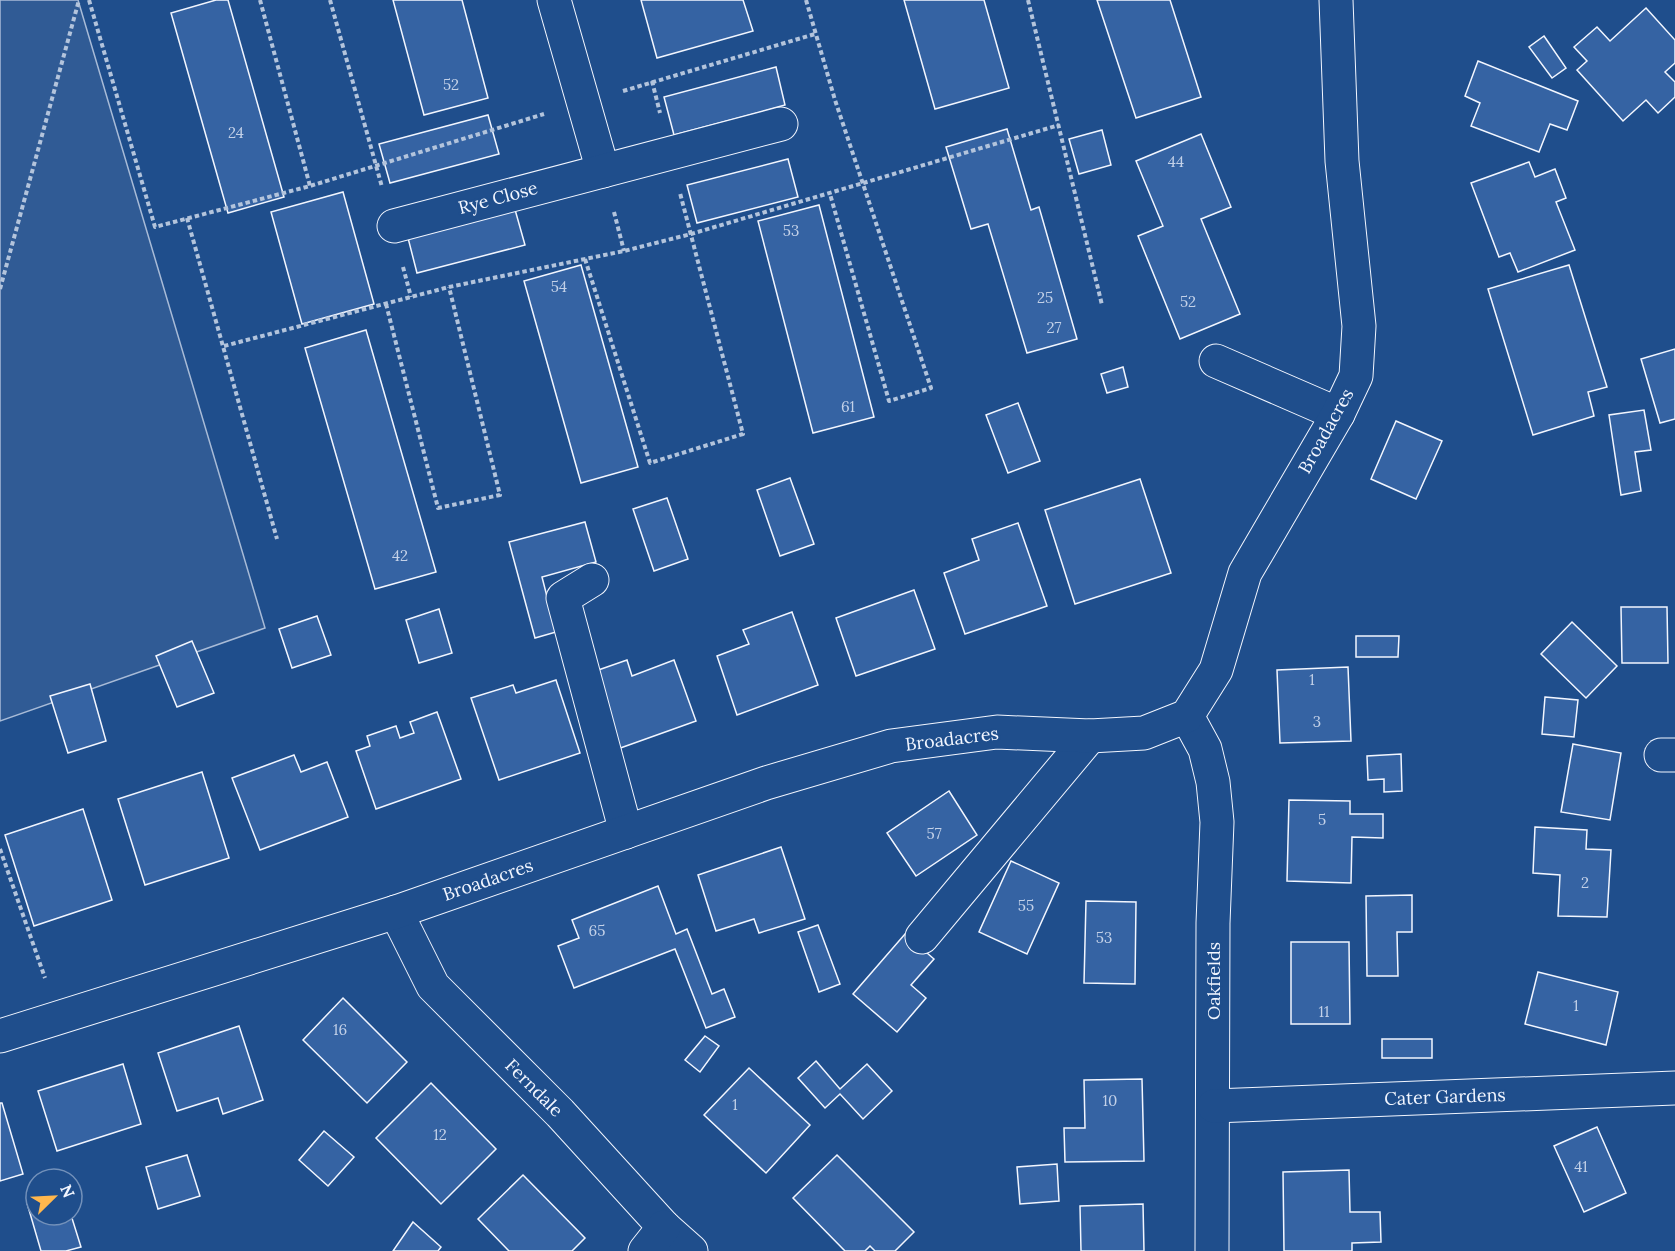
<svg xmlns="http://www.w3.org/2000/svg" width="1675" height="1251" font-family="Lora,serif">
<rect width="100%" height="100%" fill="#1f4e8c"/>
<polygon fill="#305b95" stroke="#a8bbd7" stroke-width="1.5" points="0,0 78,0 265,628 0,721"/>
<g fill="#3563a3" stroke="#f2f6ff" stroke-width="1.5">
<polygon points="216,0 228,0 284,197 228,213 171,13"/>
<polygon points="393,0 462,0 488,98 424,115"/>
<polygon points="641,0 743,0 753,31 657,58"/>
<polygon points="904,0 984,0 1009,88 935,109"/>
<polygon points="1097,0 1170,0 1201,97 1136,118"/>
<polygon points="1646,8 1675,40 1675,63 1665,72 1675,82 1675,97 1658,113 1646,100 1623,121 1577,70 1587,61 1574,47 1597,27 1610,41"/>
<polygon points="1544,36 1566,68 1552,78 1529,47"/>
<polygon points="1478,61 1578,101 1567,130 1550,124 1539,152 1471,126 1480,103 1465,96"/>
<polygon points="776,67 785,105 674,135 664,97"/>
<polygon points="488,115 499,154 390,183 379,144"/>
<polygon points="1007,129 1031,210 1039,207 1077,339 1027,353 988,224 971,229 946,147"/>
<polygon points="1102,130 1111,165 1079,174 1069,139"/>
<polygon points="1201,134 1231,207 1201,219 1240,314 1180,339 1138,236 1163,226 1136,161"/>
<polygon points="788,159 798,197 697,223 687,185"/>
<polygon points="1529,162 1535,177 1555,169 1566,198 1556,202 1575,250 1518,272 1510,253 1499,257 1471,183"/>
<polygon points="343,192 374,304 302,324 271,212"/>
<polygon points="819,205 874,417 813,433 758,221"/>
<polygon points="514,206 525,245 417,273 407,234"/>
<polygon points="581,265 638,467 581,483 524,281"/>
<polygon points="1569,265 1607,387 1588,392 1594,416 1533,435 1488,289"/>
<polygon points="366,330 436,572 375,589 305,348"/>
<polygon points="1675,349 1675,419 1660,423 1641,359"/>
<polygon points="1123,367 1128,387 1107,393 1101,374"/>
<polygon points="1018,403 1040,461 1008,473 986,415"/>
<polygon points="1644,410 1651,450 1635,452 1641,491 1621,495 1609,415"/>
<polygon points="1396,421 1442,441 1416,499 1371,479"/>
<polygon points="790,478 814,544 780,556 757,490"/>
<polygon points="1140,479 1171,573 1075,604 1045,510"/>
<polygon points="667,498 688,559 654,571 633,509"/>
<polygon points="585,522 596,562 542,577 556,632 535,638 509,542"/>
<polygon points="1018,523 1047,606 965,634 944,573 979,560 972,539"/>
<polygon points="914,590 935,649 856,676 836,618"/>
<polygon points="1621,607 1667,607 1668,663 1622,663"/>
<polygon points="439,609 452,653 419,663 406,620"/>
<polygon points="792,612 818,685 737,715 717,656 749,644 743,630"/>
<polygon points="317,616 331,655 292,668 279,629"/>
<polygon points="1572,622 1617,666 1586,698 1541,654"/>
<polygon points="1356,636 1399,636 1398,657 1356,657"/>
<polygon points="192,641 214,693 177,707 156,656"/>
<polygon points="627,660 632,676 674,660 696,721 612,751 584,675"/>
<polygon points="1348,667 1351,741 1280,743 1277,670"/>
<polygon points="556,680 580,753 499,780 471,698 513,685 516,693"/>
<polygon points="90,684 106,741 68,753 50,696"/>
<polygon points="1545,697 1578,700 1574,737 1542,734"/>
<polygon points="437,712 461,779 376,809 356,751 370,746 367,736 396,726 400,738 414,733 410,722"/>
<polygon points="1573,744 1621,753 1610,820 1561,812"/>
<polygon points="1401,754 1402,791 1384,792 1384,779 1368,780 1367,756"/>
<polygon points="294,755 301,772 327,762 348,817 260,850 232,778"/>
<polygon points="202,772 229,858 145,885 118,799"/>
<polygon points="949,791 977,835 916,876 887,833"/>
<polygon points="1289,800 1350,801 1350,814 1383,814 1383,838 1352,837 1351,883 1287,881"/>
<polygon points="83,809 112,900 34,926 5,835"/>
<polygon points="1535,827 1587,830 1586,849 1611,850 1607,917 1558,916 1560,875 1533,873"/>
<polygon points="781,847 805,919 759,933 754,919 716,931 698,875"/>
<polygon points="1011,861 1059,883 1027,954 979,932"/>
<polygon points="658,886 676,934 687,929 712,994 724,989 735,1017 706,1028 675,949 574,988 558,946 579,938 572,920"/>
<polygon points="1412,895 1412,932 1397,932 1398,976 1367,976 1366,896"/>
<polygon points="1086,901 1136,902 1135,984 1084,983"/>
<polygon points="818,925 840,984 819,992 798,932"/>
<polygon points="905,934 934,959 911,985 926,998 897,1032 853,994"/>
<polygon points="1291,942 1349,942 1350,1024 1291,1024"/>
<polygon points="1538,972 1618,992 1606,1045 1525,1024"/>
<polygon points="343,998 407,1062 367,1103 303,1040"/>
<polygon points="239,1026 263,1100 223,1114 218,1098 177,1111 158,1053"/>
<polygon points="705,1036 719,1046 700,1072 685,1060"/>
<rect x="1382" y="1039" width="50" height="19"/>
<polygon points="816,1061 840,1089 867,1064 892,1091 863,1119 840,1094 825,1108 798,1078"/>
<polygon points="123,1064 141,1124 57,1151 38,1091"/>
<polygon points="749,1068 810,1125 766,1173 704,1115"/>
<polygon points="1142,1079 1144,1161 1065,1162 1064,1128 1085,1128 1084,1080"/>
<polygon points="431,1083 496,1149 441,1204 376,1138"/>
<polygon points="0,1103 2,1103 23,1174 0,1181"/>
<polygon points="1597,1127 1626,1193 1584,1212 1554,1146"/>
<polygon points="324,1131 354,1157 328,1186 299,1160"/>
<polygon points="187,1155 200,1196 158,1209 146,1167"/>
<polygon points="837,1155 914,1232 895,1251 875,1251 870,1246 865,1251 845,1251 793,1198"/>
<polygon points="1057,1164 1059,1201 1020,1204 1017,1167"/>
<polygon points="1349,1170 1350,1212 1380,1212 1381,1242 1352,1243 1352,1251 1284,1251 1283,1172"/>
<polygon points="523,1175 585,1238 572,1251 509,1251 478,1219"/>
<polygon points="36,1200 36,1215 71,1215 81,1247 66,1251 41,1251 27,1203"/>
<polygon points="1143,1204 1144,1251 1081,1251 1080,1206"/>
<polygon points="413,1222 441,1247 438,1251 393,1251"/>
</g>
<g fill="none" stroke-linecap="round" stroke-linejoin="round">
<defs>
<g id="minor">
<polyline points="554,0 603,171"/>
<polyline points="394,226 781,124"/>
<polyline points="1216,361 1338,414"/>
<polyline points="592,580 563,598 626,832"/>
<polyline points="1187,716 1205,749 1213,782 1217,822 1213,923 1212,1251"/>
<polyline points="1661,755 1675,755"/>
<polyline points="396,912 433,986 560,1113 664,1227 691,1251"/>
<polyline points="922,937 1090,736"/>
<polyline points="0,1036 396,912 766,783 891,746 997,732 1090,736 1144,733 1187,716 1216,670 1245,573 1338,414 1356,376 1359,326 1342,161 1336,0"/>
<polyline points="1214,1106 1675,1088"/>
<polyline points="645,1251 664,1227"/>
</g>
</defs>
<use href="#minor" stroke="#f2f6ff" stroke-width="35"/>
<g stroke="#b3c4dc" stroke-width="4" stroke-dasharray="4.5 3" stroke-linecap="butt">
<polyline points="89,0 155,227 310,186 544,114"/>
<polyline points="260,0 310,186"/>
<polyline points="330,0 382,187"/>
<polyline points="806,0 835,100 931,388 889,401 830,194"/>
<polyline points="1028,0 1102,305"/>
<polyline points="652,81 660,113"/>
<polyline points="623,91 815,34"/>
<polyline points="614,212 624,251"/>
<polyline points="187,218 277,539"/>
<polyline points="585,259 650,463 743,434 680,193"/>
<polyline points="403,267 411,297"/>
<polyline points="0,289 79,0"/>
<polyline points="386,304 438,508 500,495 449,287"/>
<polyline points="224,346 449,287 624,251 691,234 1059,125"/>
<polyline points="0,849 45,978"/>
</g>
<use href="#minor" stroke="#1f4e8c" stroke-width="33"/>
</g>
<g text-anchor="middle" stroke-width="4.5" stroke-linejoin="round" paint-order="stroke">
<g font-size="15" fill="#c3d1e8">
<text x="451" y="90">52</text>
<text x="236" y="138">24</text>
<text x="1176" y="167">44</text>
<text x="791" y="236">53</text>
<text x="559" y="292">54</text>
<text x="1045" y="303">25</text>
<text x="1188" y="307">52</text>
<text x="1054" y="333">27</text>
<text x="848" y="412">61</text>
<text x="400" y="561">42</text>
<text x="1312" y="685">1</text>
<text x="1317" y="727">3</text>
<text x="1322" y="825">5</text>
<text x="934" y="839">57</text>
<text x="1585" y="888">2</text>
<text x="1026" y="911">55</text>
<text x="597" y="936">65</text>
<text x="1104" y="943">53</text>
<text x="1576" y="1011">1</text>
<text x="1324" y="1017">11</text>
<text x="340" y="1035">16</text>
<text x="1110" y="1106">10</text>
<text x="735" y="1110">1</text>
<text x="440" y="1140">12</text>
<text x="1581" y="1172">41</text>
</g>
<g font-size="18" fill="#f2f6ff" stroke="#1f4e8c">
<text transform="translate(498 198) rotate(-15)" y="6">Rye Close</text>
<text transform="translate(1326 431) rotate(-61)" y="6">Broadacres</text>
<text transform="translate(952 739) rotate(-7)" y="6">Broadacres</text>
<text transform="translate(488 880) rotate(-19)" y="6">Broadacres</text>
<text transform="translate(1214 981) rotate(-90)" y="6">Oakfields</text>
<text transform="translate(534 1088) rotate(45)" y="6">Ferndale</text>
<text transform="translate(1445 1097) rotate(-2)" y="6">Cater Gardens</text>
</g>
</g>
<g transform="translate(54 1197) rotate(66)"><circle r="28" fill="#1f4e8c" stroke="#7391ba" stroke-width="1.5"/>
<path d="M0-4.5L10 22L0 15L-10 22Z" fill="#ffb74d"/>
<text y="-9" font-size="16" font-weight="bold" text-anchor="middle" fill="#f2f6ff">N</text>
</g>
</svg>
